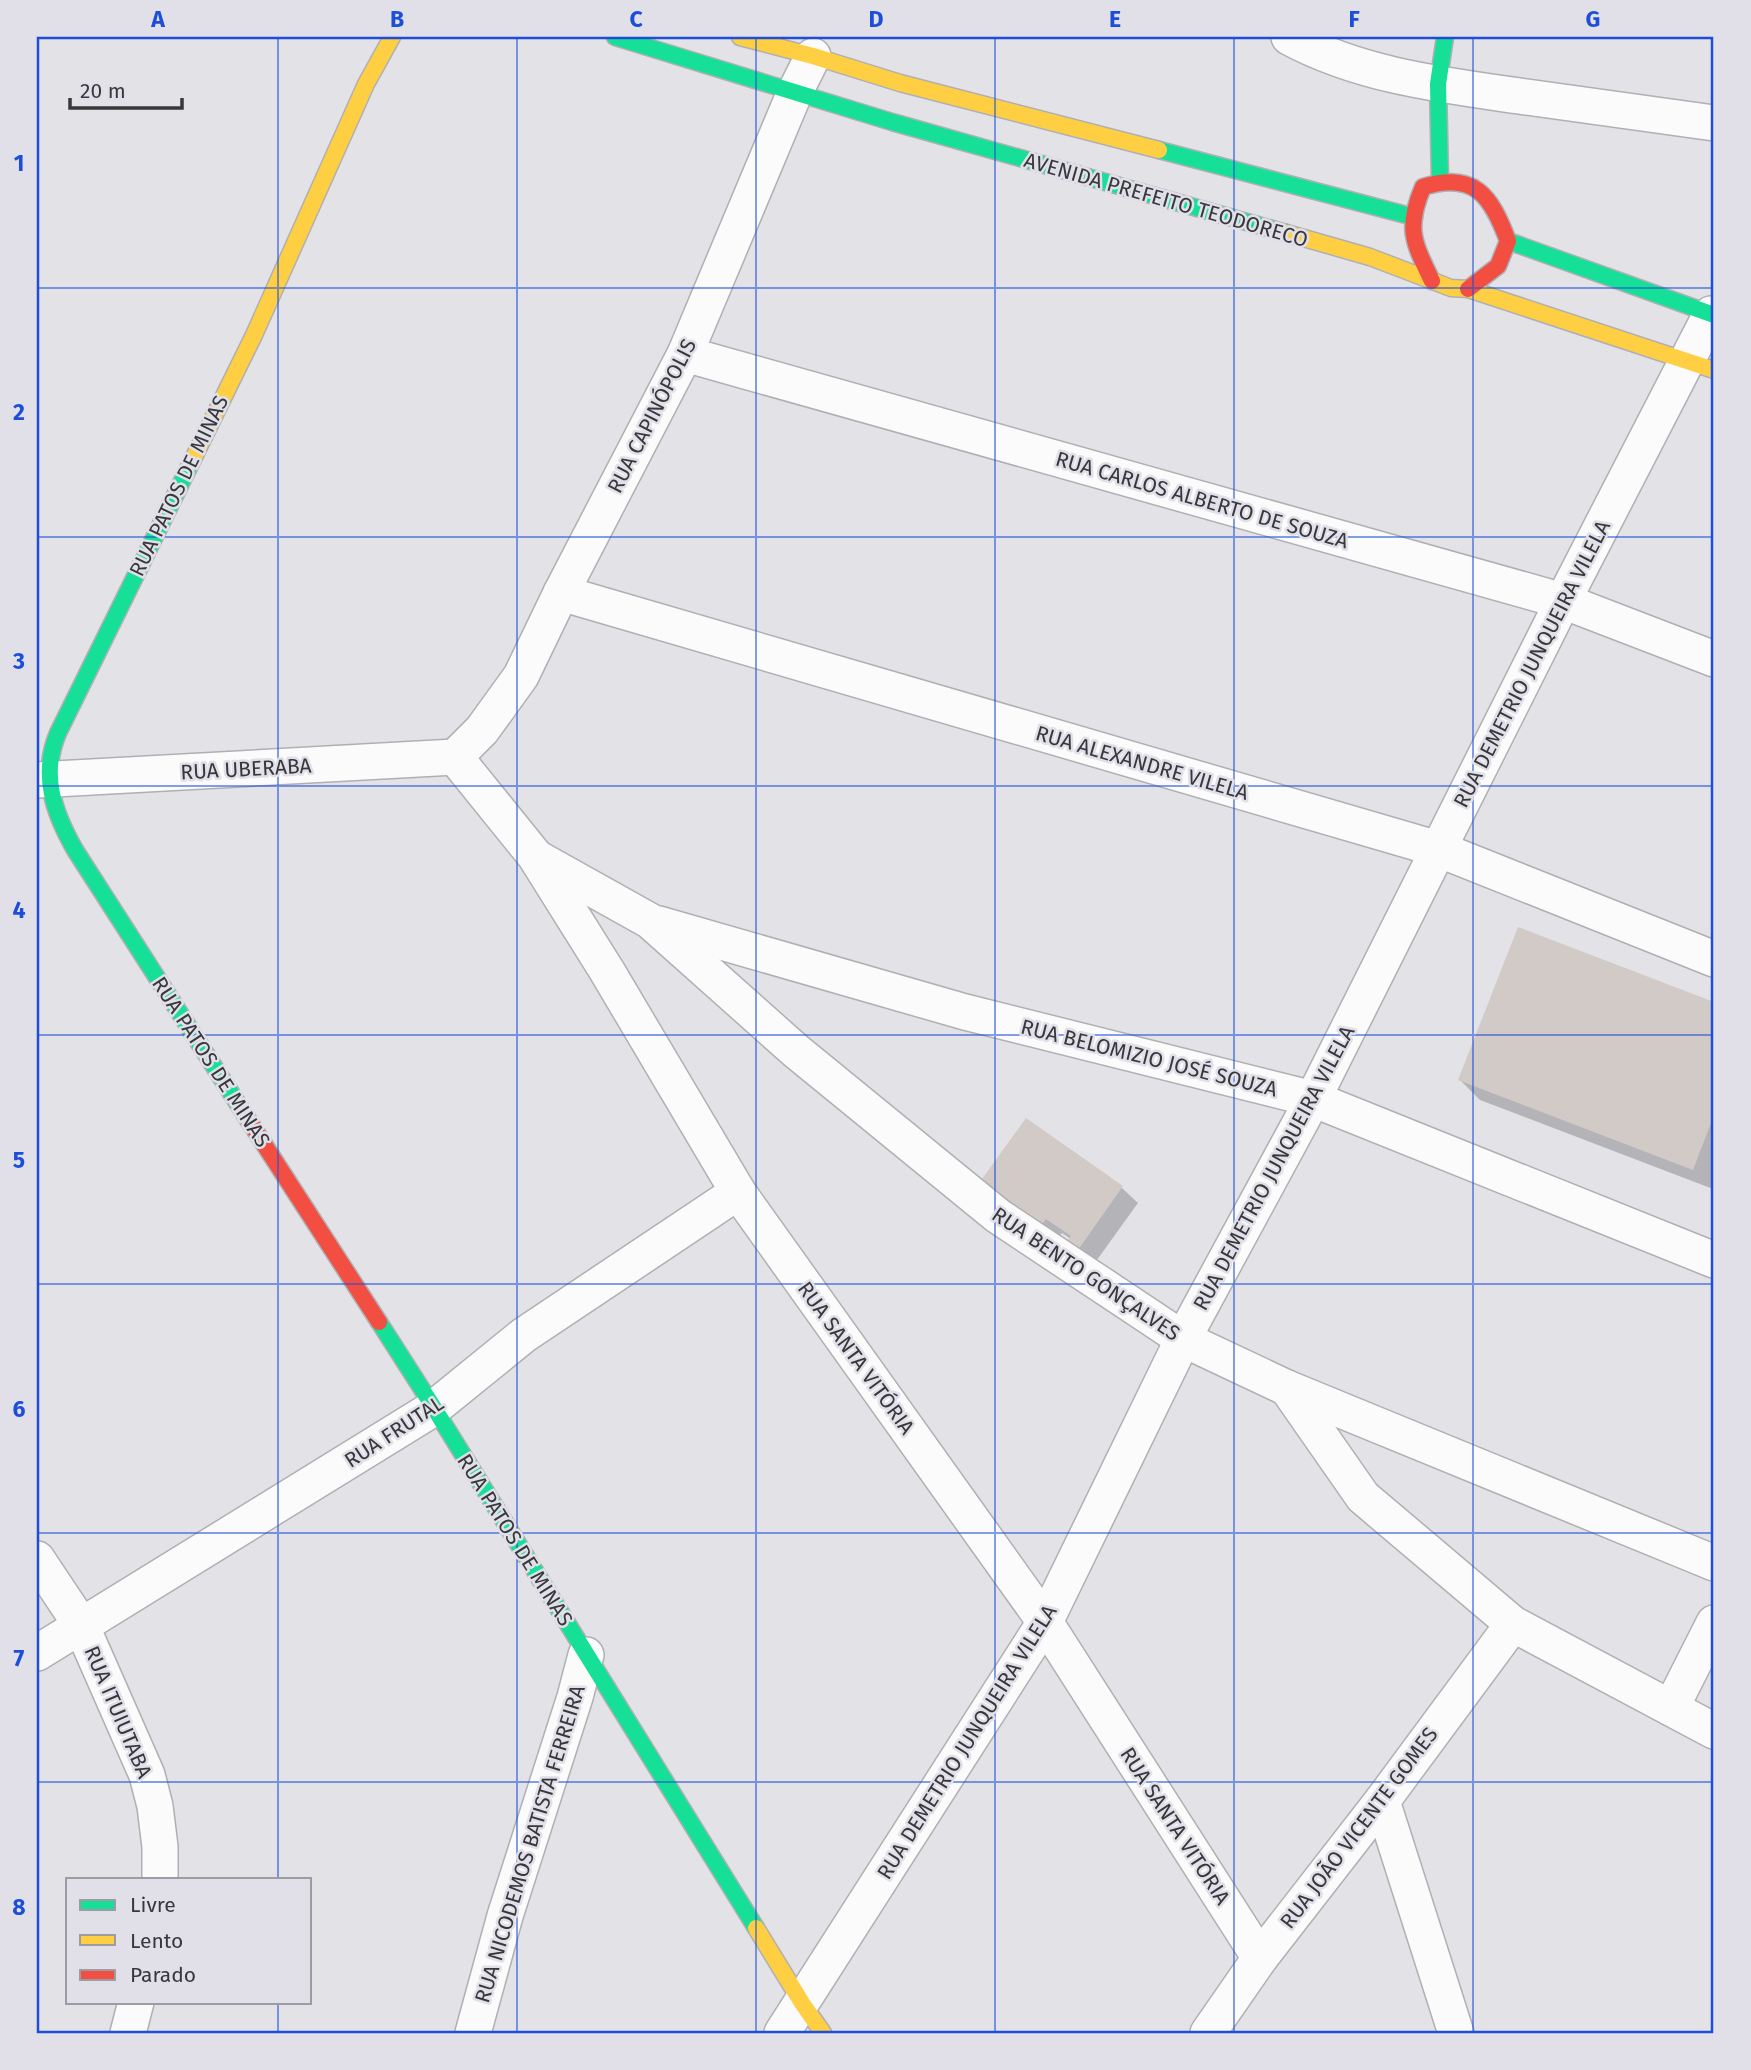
<svg xmlns="http://www.w3.org/2000/svg" width="1751" height="2070" font-family="'Fira Sans',sans-serif">
<rect width="100%" height="100%" fill="#e2e2e7"/>
<g fill="#0003">
<polygon points="1519,929 1714,1004 1713,1189 1480,1100 1460,1080"/>
<polygon points="1026,1120 1122,1188 1138,1203 1094,1264 1069,1242 1071,1239 1062,1233 1054,1243 995,1201"/>
</g>
<g fill="#d1cac7">
<polygon points="1518,927 1714,1002 1714,1115 1693,1170 1458,1080"/>
<polygon points="1026,1118 1123,1186 1078,1250 1066,1242 1071,1236 1046,1219 1038,1229 977,1186"/>
</g>
<g fill="none" stroke-linecap="round" stroke-linejoin="round">
<defs>
<g id="street">
<path d="M1289,37C1359,75 1441,85 1519,96C1584,105 1649,114 1714,123"/>
<polyline points="685,354 1563,601 1714,659"/>
<polyline points="561,593 1438,849 1714,959"/>
<polyline points="455,757 535,856 607,971 738,1192 1045,1622 1260,1958"/>
<polyline points="455,757 482,730 521,676 561,593 685,354 795,92 813,56"/>
<polyline points="37,780 455,757"/>
<polyline points="539,859 650,921 796,1051 998,1216 1183,1339 1287,1388 1714,1563"/>
<polyline points="659,924 965,1012 1313,1099 1714,1260"/>
<polyline points="1287,1388 1363,1497 1513,1624 1714,1731"/>
<polyline points="37,1559 81,1625 147,1775 155,1806 160,1847 160,1879"/>
<polyline points="37,1653 434,1408 524,1335 738,1192"/>
<polyline points="1671,1708 1714,1623"/>
<polyline points="1382,1801 1456,2033"/>
<polyline points="128,2033 136,2002"/>
<polyline points="473,2033 505,1916 575,1697 586,1655"/>
<polyline points="782,2033 1045,1622 1183,1339 1313,1099 1563,601 1711,314"/>
<polyline points="1208,2033 1260,1958 1382,1801 1513,1624"/>
</g>
<g id="fast">
<polyline points="615,37 892,122 1286,233"/>
<polyline points="1159,150 1414,217"/>
<polyline points="1440,180 1438,84 1445,37"/>
<polyline points="1508,241 1714,315"/>
<path d="M193,459L58,733C40,775 54,813 75,850L249,1121"/>
<polyline points="379,1322 434,1408 756,1928"/>
</g>
<g id="slow">
<polyline points="740,37 813,56 900,83 1159,150"/>
<polyline points="1286,233 1370,257 1451,288 1468,289 1714,370"/>
<polyline points="193,459 254,335 366,84 392,37"/>
<polyline points="756,1928 802,2003 823,2033"/>
</g>
<g id="jam">
<path d="M1432,281C1414,243 1405,229 1423,187C1475,171 1491,196 1508,241L1498,266L1468,289"/>
<polyline points="249,1121 379,1322"/>
</g>
</defs>
<use href="#street" stroke="#b0b0b4" stroke-width="38"/>
<use href="#fast" stroke="#b0b0b4" stroke-width="19"/>
<use href="#slow" stroke="#b0b0b4" stroke-width="19"/>
<use href="#jam" stroke="#b0b0b4" stroke-width="19"/>
<use href="#street" stroke="#fbfbfb" stroke-width="35"/>
<use href="#fast" stroke="#16e098" stroke-width="16"/>
<use href="#slow" stroke="#ffcf43" stroke-width="16"/>
<use href="#jam" stroke="#f24e42" stroke-width="16"/>
</g>
<path fill="none" stroke="#1d4ed8" stroke-width="2" stroke-opacity="0.55" d="M278,37V1879M517,37V2033M756,37V2033M995,37V2033M1234,37V2033M1473,37V2033M37,288H1714M37,537H1714M37,786H1714M37,1035H1714M37,1284H1714M37,1533H1714M37,1782H1714M278,2002V2033"/>
<g text-anchor="middle" stroke-width="5" stroke-linejoin="round" paint-order="stroke">
<g font-size="21" fill="#38373b" stroke="#e1e0e9">
<text transform="translate(1166 200) rotate(16)" y="7">AVENIDA PREFEITO TEODORECO</text>
<text transform="translate(652 416) rotate(-63)" y="7">RUA CAPINÓPOLIS</text>
<text transform="translate(179 486) rotate(-64)" y="7">RUA PATOS DE MINAS</text>
<text transform="translate(1202 500) rotate(16)" y="7">RUA CARLOS ALBERTO DE SOUZA</text>
<text transform="translate(1532 664) rotate(-63)" y="7">RUA DEMETRIO JUNQUEIRA VILELA</text>
<text transform="translate(1142 763) rotate(16)" y="7">RUA ALEXANDRE VILELA</text>
<text transform="translate(246 769) rotate(-3)" y="7">RUA UBERABA</text>
<text transform="translate(1149 1058) rotate(14)" y="7">RUA BELOMIZIO JOSÉ SOUZA</text>
<text transform="translate(211 1062) rotate(57)" y="7">RUA PATOS DE MINAS</text>
<text transform="translate(1274 1168) rotate(-62)" y="7">RUA DEMETRIO JUNQUEIRA VILELA</text>
<text transform="translate(1086 1274) rotate(34)" y="7">RUA BENTO GONÇALVES</text>
<text transform="translate(856 1358) rotate(54)" y="7">RUA SANTA VITÓRIA</text>
<text transform="translate(394 1432) rotate(-33)" y="7">RUA FRUTAL</text>
<text transform="translate(515 1540) rotate(58)" y="7">RUA PATOS DE MINAS</text>
<text transform="translate(118 1712) rotate(67)" y="7">RUA ITUIUTABA</text>
<text transform="translate(967 1742) rotate(-58)" y="7">RUA DEMETRIO JUNQUEIRA VILELA</text>
<text transform="translate(1175 1826) rotate(57)" y="7">RUA SANTA VITÓRIA</text>
<text transform="translate(1359 1828) rotate(-53)" y="7">RUA JOÃO VICENTE GOMES</text>
<text transform="translate(530 1844) rotate(-73)" y="7">RUA NICODEMOS BATISTA FERREIRA</text>
</g>
</g>
<rect width="1751" height="2070" fill="none" stroke="#e1e0e9" stroke-width="77"/>
<rect x="66" y="1878" width="245" height="126" fill="#e1e0e9" stroke="#9d9ca3" stroke-width="2"/>
<rect x="80" y="1900" width="35" height="10" fill="#16e098" stroke="#9d9ca3" stroke-width="2"/>
<text x="130" y="1912" font-size="21" fill="#38373b">Livre</text>
<rect x="80" y="1935" width="35" height="10" fill="#ffcf43" stroke="#9d9ca3" stroke-width="2"/>
<text x="130" y="1948" font-size="21" fill="#38373b">Lento</text>
<rect x="80" y="1970" width="35" height="10" fill="#f24e42" stroke="#9d9ca3" stroke-width="2"/>
<text x="130" y="1982" font-size="21" fill="#38373b">Parado</text>
<path d="M70 98v10h112v-10" fill="none" stroke="#38373b" stroke-width="3.5"/>
<text x="80" y="98" font-size="21" fill="#38373b" stroke="#e1e0e9" stroke-width="5" paint-order="stroke">20 m</text>
<rect x="38" y="38" width="1674" height="1994" fill="none" stroke="#1d4ed8" stroke-width="2.5"/>
<g font-size="23" text-anchor="middle" font-weight="bold" fill="#1d4ed8">
<text x="158" y="27">A</text>
<text x="397" y="27">B</text>
<text x="636" y="27">C</text>
<text x="876" y="27">D</text>
<text x="1115" y="27">E</text>
<text x="1354" y="27">F</text>
<text x="1593" y="27">G</text>
<text x="19" y="171">1</text>
<text x="19" y="420">2</text>
<text x="19" y="669">3</text>
<text x="19" y="918">4</text>
<text x="19" y="1168">5</text>
<text x="19" y="1417">6</text>
<text x="19" y="1666">7</text>
<text x="19" y="1915">8</text>
</g>
</svg>
